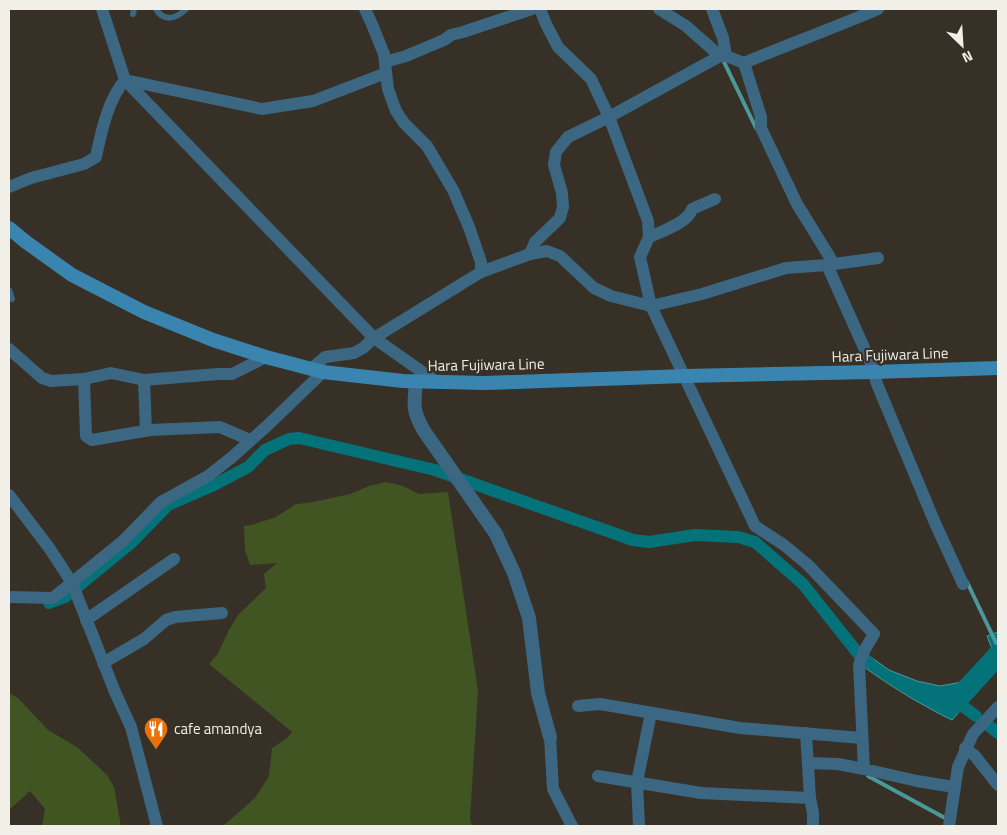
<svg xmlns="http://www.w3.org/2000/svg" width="1007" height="835" font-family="'Titillium Web',sans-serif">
<rect width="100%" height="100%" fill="#363026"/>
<g fill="#415523">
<polygon points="386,482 403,486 419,494 448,492 478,691 470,819 472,826 223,826 255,798 269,776 272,748 286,739 292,732 209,664 217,655 229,630 238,615 266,588 264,574 277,563 250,565 245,550 244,526 252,525 276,517 296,504 308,503 350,494 369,486"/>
<polygon points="9,693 18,698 48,730 77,747 107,775 114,787 121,826 42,826 45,809 30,791 9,810"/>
</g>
<g fill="#047379" stroke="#4b989a">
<polygon points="998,632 998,670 995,668 990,661 992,649 987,636"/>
<path d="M868,655L889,670L917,681L940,686L967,681L977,692L952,720C921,705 892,687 864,667Z"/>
</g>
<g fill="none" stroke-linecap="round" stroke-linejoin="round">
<g stroke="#4b989a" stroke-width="4">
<polyline points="724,62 756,128"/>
<polyline points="967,582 998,647"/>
<polyline points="868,776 945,818"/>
</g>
<g stroke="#047379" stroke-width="12">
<polyline points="49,603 65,597 132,542 168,505 214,485 248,467 265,450 289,439 299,438 435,470 633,540 649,542 695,535 738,537 755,542 803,584 860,656 869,663"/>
<polyline points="948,702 964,707 976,716"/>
<polyline points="988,725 998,733"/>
</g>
<polyline stroke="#047379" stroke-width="21" points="953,704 998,655"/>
<g stroke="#3b6782" stroke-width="6">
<path d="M156,9C164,23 177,18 186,9"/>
<polyline points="133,14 134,9"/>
<polyline points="9,290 12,299"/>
</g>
<g stroke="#3b6782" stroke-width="12">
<polyline points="102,9 125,80 374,338 438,383"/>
<polyline points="365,9 371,22 384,54 388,89 396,111 404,123 427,146 453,190 469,227 481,262 481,272"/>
<polyline points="540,9 546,24 558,47 591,79 609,117 648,221 649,237 640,257 651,306 755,526 784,545 808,565 874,634 864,651 859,665 864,769 917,781 954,787"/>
<polyline points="659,9 686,26 720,56"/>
<polyline points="712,9 723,38 726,56"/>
<polyline points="385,62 406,56 444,40 451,35 463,32 532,9"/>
<polyline points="744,63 761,117 761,128 797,204 834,264"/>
<path d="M9,187L31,178L84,164L96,157C101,133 108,99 125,80L262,109L313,101L386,73"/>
<path d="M649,237C661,232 688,223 692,209L715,199"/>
<path d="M530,254L535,242L560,218L563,207L562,193L554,165L556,152L568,137L609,117L720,56H726L744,63C789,44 834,28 878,9"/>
<polyline points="827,265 870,361 877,384 935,523 963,584"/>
<polyline points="9,349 42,378 51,381 84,379 111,373 144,380 218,374 232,374 266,357"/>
<polyline points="311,369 325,357 354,353 363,348 374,338 481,272 530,254 547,251 560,256 594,288 611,296 651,306 702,294 786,268 827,265 878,258"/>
<polyline points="84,379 86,436 92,440 150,430 220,427 250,440"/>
<polyline points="144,380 146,431"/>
<polyline points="9,495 50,549 72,583 115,692 131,727 157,826"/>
<polyline points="9,597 53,598 123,541 161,502 208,476 231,458 268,425 323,372"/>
<polyline points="86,620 174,559"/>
<polyline points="103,663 144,639 166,620 175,617 222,613"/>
<polyline points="578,706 600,704 740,728 862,738"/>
<polyline points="806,733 810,798 813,813 813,826"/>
<polyline points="550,737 553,789 572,826"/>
<polyline points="965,748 975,756 998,785"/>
<polyline points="808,763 838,764 864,769"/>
<polyline points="598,776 701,793 810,798"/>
<polyline points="639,826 637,782 651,713"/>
<polyline points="949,826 958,767 973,734 998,707"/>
</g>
<path stroke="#3b6782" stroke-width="14" d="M416,382C414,405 412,410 424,431L496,534L514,573L529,618L538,693L550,737"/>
<polyline stroke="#3a85b0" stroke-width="14" points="9,228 26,242 72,275 144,312 213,340 266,357 323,372 403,381 485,383 685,376 873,372 998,368"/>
</g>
<defs>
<symbol id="restaurant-pin" viewBox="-11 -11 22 30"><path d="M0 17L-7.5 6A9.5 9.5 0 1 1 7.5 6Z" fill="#e8710a" stroke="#363026"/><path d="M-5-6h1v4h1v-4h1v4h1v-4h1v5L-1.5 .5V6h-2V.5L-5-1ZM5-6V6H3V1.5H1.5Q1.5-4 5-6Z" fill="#fff"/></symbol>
</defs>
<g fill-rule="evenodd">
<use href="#restaurant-pin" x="142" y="715" width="28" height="38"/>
</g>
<g text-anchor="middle" stroke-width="4.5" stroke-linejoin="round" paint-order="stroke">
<g font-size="15" fill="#f2eee8" stroke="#363026">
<text transform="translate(890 355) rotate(-2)" y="5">Hara Fujiwara Line</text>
<text transform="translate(486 365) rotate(-1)" y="5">Hara Fujiwara Line</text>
</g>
<g font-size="15" fill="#f2eee8" stroke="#363026" text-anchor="start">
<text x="174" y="734">cafe amandya</text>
</g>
</g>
<rect width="1007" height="835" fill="none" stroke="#f2eee8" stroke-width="20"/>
<g transform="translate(962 45) rotate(155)" stroke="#363026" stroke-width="4" paint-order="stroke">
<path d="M0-4L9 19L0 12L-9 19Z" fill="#f2eee8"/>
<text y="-8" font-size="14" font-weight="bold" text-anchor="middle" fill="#f2eee8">N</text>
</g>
</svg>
